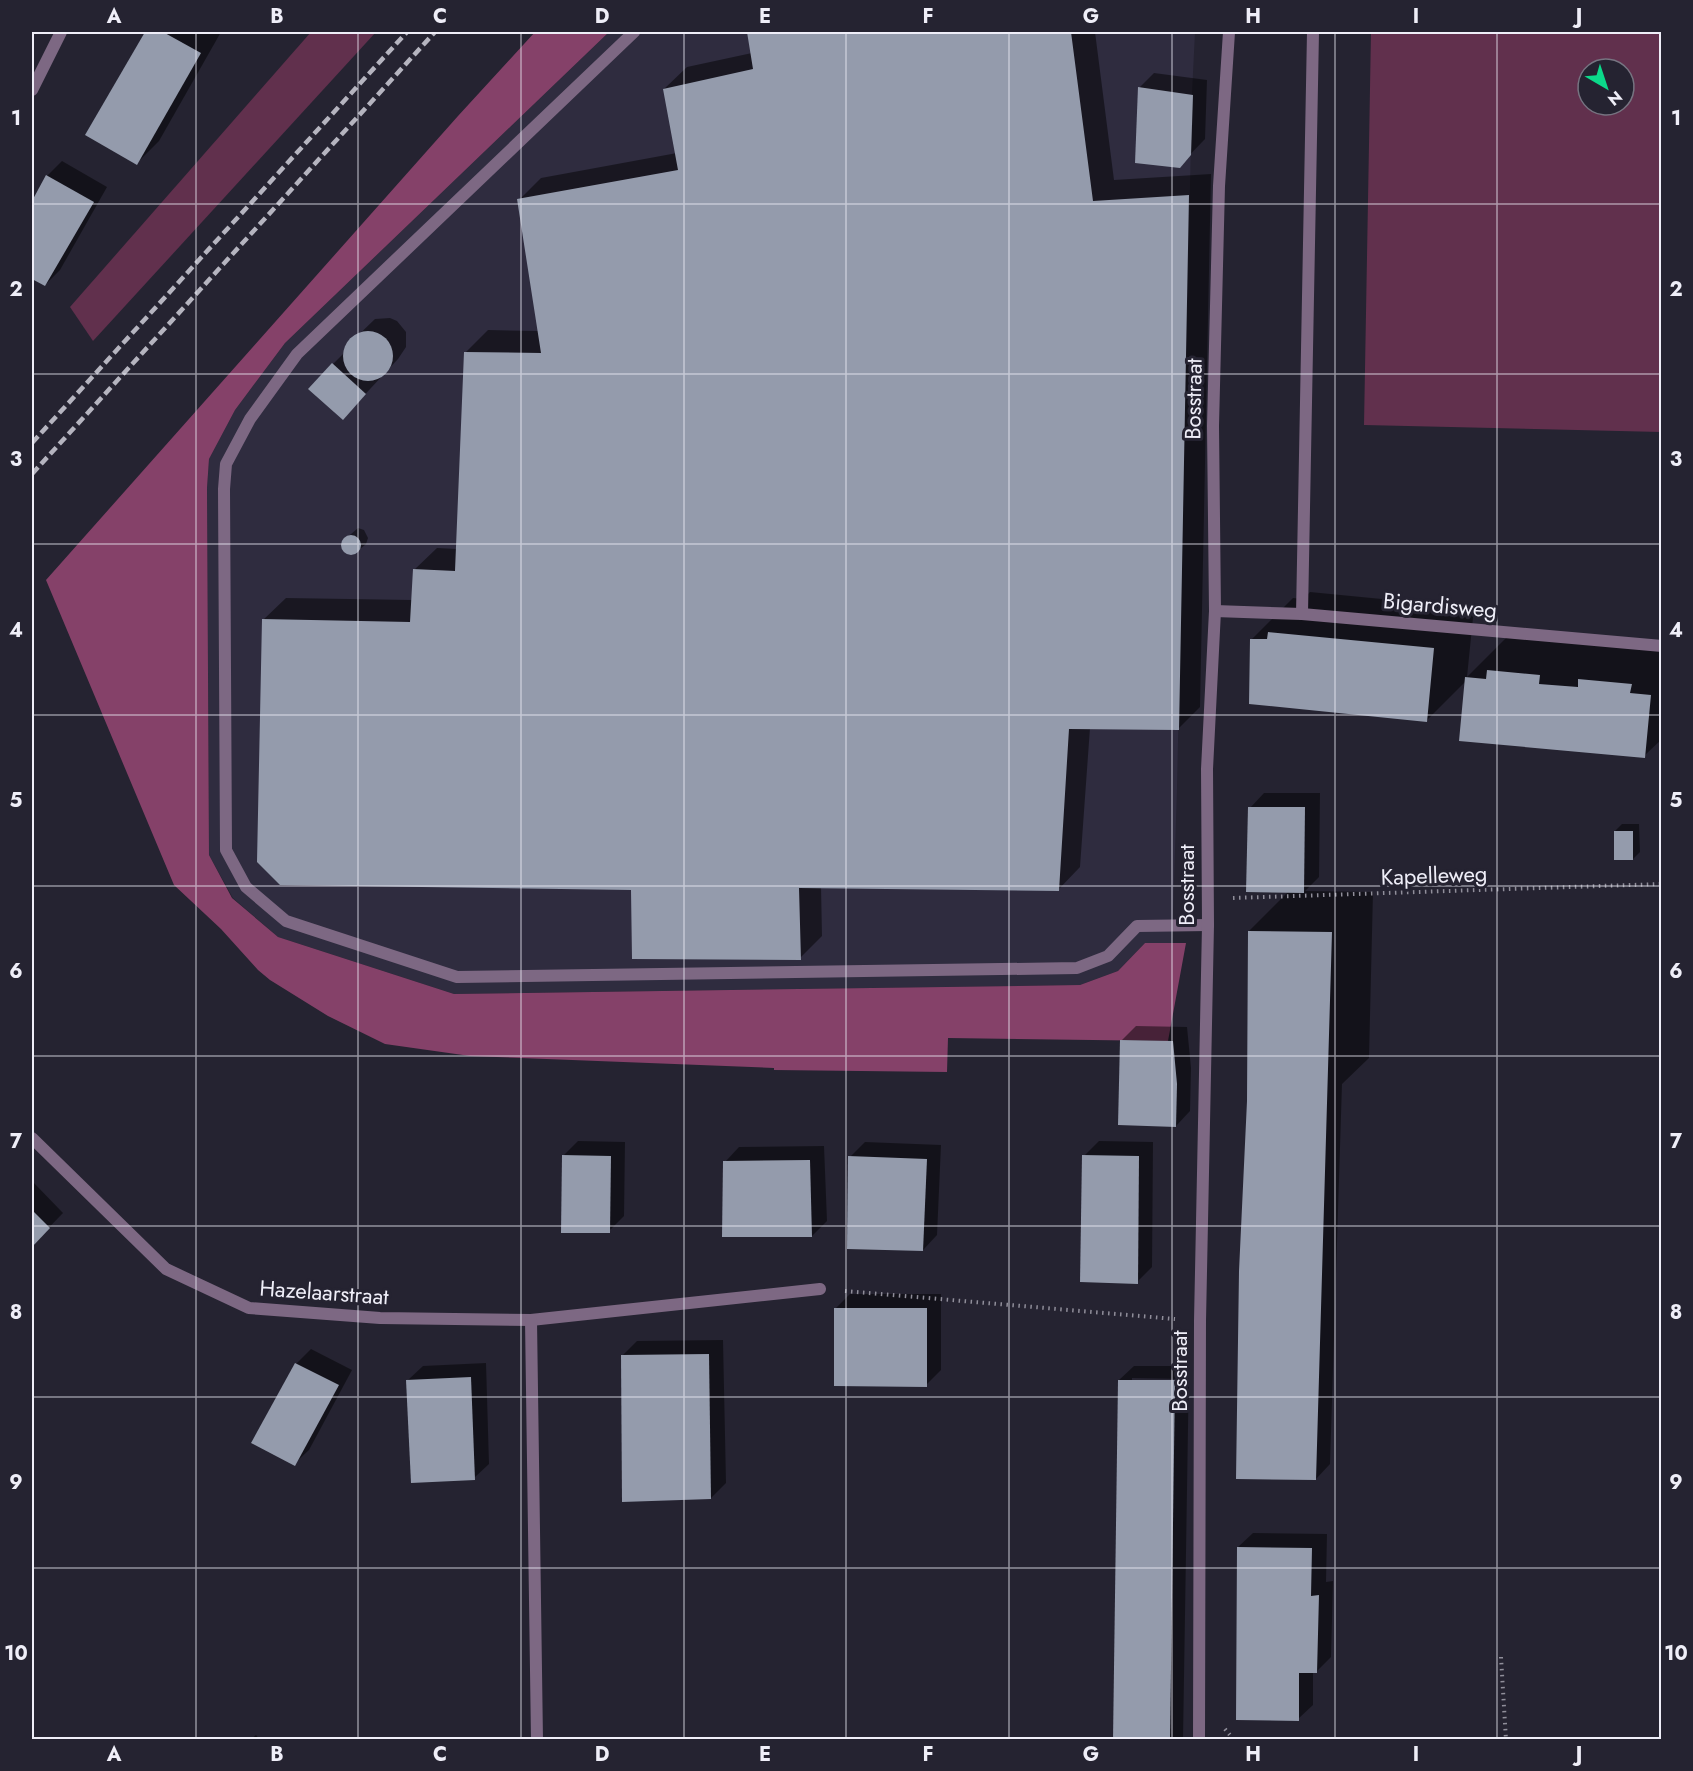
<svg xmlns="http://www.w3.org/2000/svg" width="1693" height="1771" font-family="Jost,sans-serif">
<rect width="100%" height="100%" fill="#252331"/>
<polygon fill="#2f2c3f" points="609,32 1195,32 1192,94 1177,789 1172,943 1145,943 1118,971 1080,985 454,994 278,937 233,898 209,855 207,488 209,459 235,410 285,343"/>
<g fill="#61304d" fill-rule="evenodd">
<polygon points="311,32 376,32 93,341 70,307"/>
<path d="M1371,32H1661V432L1364,425ZM1588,69H1624V105H1588Z"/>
</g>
<polygon fill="#854169" points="535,32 609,32 285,343 235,410 209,459 207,488 209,855 232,898 278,937 454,994 1080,985 1118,971 1145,943 1186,943 1168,1041 948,1038 947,1072 774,1070 774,1068 470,1056 385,1044 328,1016 270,980 258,970 221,929 174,885 46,580 458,116"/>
<g fill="#0007" fill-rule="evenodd">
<polygon points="146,32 221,32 159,141 137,163 87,135"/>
<polygon points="748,32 1095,32 1114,180 1211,174 1200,707 1178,729 1090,728 1080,867 1058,890 821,886 822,936 800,958 633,888 263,620 286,598 413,600 414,570 437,548 457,549 466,352 488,330 539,331 519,200 541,178 677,153 664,89 687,67 752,53"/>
<polygon points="1154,73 1207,80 1205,139 1179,166 1140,87"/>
<polygon points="62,161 107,187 60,270 45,285 32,277 32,204 47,176"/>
<polygon points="390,318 397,321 406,332 406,347 398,359 343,418 333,364 346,351 348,345 375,319"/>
<polygon points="358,528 364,530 368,538 366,544 358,551 350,554 345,552 342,546 343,541"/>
<polygon points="1310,592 1474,608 1467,677 1507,637 1662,643 1662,739 1644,756 1466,681 1426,721 1252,639 1293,598 1303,599"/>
<polygon points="1264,793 1320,793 1319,877 1305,891 1373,892 1369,1058 1342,1084 1330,1464 1316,1479 1248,1101 1249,931 1289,891 1250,808"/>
<polygon points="1622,824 1639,824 1640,852 1633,859 1615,831"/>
<polygon points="1136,1026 1187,1027 1191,1068 1190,1111 1176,1126 1121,1041"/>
<polygon points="578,1141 625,1142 624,1216 609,1231 563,1156"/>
<polygon points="1099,1141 1153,1142 1152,1267 1137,1282 1084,1156"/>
<polygon points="865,1142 941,1145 937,1235 923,1250 850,1157"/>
<polygon points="824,1146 827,1221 812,1236 725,1162 739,1147"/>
<polygon points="32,1181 63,1213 32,1245"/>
<polygon points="850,1294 941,1294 941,1370 926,1385 836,1308"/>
<polygon points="723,1340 726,1483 711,1498 622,1356 637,1341"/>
<polygon points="311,1349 352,1370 309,1450 294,1464 253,1442 296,1364"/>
<polygon points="486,1363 489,1464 474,1478 408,1380 423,1366"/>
<path d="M1134,1366H1189L1183,1740H1114L1119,1380ZM1132,1378L1182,1379V1382L1132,1381Z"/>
<polygon points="1253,1533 1327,1534 1326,1582 1333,1581 1331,1657 1316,1672 1313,1672 1313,1705 1298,1719 1238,1547"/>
<polygon points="256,1735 260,1740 250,1740"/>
</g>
<g fill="#949bac">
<polygon points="145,32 163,32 201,53 137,165 85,135"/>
<polygon points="747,32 1071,32 1093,201 1189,195 1179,730 1069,729 1059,891 799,888 801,960 632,959 631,890 280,885 257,862 262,619 410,622 413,569 455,571 464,352 541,353 517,199 678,170 663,89 753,69"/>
<polygon points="1138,87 1193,95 1191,155 1180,168 1135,163"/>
<polygon points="46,175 94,202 45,286 32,279 32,201"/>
<circle cx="368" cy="356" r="25"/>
<polygon points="332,363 366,394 343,420 308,389"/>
<circle cx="351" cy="545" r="10"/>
<polygon points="1268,632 1434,648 1427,722 1249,704 1250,639 1267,639"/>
<polygon points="1487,670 1540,675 1539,684 1578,687 1578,679 1632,684 1630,693 1651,695 1645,758 1459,741 1465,677 1486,679"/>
<polygon points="1248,807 1305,807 1304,893 1246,892"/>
<rect x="1614" y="831" width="19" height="29"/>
<polygon points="1248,931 1332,932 1316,1480 1236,1479 1239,1271 1247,1101"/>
<polygon points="1120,1040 1173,1041 1177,1084 1176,1127 1118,1125"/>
<polygon points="562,1155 611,1156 610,1233 561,1233"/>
<polygon points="1082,1155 1139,1156 1138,1284 1080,1282"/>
<polygon points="848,1156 927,1159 923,1251 847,1249"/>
<polygon points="810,1160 812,1237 722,1237 723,1161"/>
<polygon points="32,1210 50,1228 32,1247"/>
<polygon points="834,1308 927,1308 927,1387 834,1386"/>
<polygon points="709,1354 711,1499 622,1502 621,1355"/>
<polygon points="295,1363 339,1385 295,1466 251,1443"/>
<polygon points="471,1377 475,1480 411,1483 406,1380"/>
<polygon points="1118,1380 1175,1380 1170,1740 1113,1740"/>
<polygon points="1237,1547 1312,1548 1311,1596 1319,1595 1317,1673 1299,1673 1299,1721 1236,1720"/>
</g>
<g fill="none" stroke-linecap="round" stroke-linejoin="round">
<g stroke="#908e9a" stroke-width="4" stroke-dasharray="1.5 4.5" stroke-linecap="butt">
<polyline points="1233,898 1662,884"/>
<polyline points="845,1291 1175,1319"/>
<polyline points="1501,1657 1506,1740"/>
<polyline points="1225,1729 1234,1740"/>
</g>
<g stroke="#7d6883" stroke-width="12">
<polyline points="634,32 297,354 250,419 226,464 224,489 226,850 246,887 286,921 457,977 1077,968 1108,956 1137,926 1208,925"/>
<polyline points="1302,614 1313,32"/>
</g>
<g stroke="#7d6883" stroke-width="12">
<polyline points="32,90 61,32"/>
<polyline points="1215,611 1302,614 1662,646"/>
<polyline points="32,1138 166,1269 249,1308 380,1318 531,1320 820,1289"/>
<polyline points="531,1320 537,1740"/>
<polyline points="1199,1740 1200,1321 1208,925 1207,769 1215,611 1213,426 1219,186 1229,32"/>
</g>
<g stroke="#b5b4bf" stroke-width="4.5" stroke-dasharray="9 4.5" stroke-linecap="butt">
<polyline points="32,443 407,32"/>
<polyline points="32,474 435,32"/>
</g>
</g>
<path fill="none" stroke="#efeef8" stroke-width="1.5" stroke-opacity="0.55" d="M196,32V1740M358,32V1740M521,32V1740M684,32V1740M846,32V1740M1009,32V1740M1172,32V1740M1335,32V1740M1497,32V1740M32,204H1662M32,374H1662M32,544H1662M32,715H1662M32,886H1662M32,1056H1662M32,1226H1662M32,1397H1662M32,1568H1662"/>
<g text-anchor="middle" stroke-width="6" stroke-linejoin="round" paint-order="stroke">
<g font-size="22" fill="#efeef8" stroke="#252331">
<text transform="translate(1193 399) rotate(-89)" y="8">Bosstraat</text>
<text transform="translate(1440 605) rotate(5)" y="8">Bigardisweg</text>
<text transform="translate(1434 875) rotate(-2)" y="8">Kapelleweg</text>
<text transform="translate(1186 885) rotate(-90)" y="8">Bosstraat</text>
<text transform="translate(324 1292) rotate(4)" y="8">Hazelaarstraat</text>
<text transform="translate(1179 1371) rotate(-90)" y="8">Bosstraat</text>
</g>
</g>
<rect width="1693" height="1771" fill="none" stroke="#252331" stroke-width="66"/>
<g transform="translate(1606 87) rotate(141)"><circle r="28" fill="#252331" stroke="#767481" stroke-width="1.5"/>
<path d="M0-4.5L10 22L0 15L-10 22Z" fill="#0cd98a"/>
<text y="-9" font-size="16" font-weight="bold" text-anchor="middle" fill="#efeef8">N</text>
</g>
<rect x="33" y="33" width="1627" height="1705" fill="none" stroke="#efeef8" stroke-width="2"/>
<g font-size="20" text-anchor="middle" font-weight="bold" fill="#efeef8">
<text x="114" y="23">A</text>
<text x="277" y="23">B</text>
<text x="440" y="23">C</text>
<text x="602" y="23">D</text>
<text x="765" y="23">E</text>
<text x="928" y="23">F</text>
<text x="1091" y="23">G</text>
<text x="1253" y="23">H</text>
<text x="1416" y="23">I</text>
<text x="1579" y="23">J</text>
<text x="16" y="125">1</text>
<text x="1676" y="125">1</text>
<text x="16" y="296">2</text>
<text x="1676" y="296">2</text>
<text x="16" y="466">3</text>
<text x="1676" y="466">3</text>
<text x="16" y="637">4</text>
<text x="1676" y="637">4</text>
<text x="16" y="807">5</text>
<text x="1676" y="807">5</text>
<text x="16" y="978">6</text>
<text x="1676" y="978">6</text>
<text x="16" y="1148">7</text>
<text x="1676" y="1148">7</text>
<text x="16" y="1319">8</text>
<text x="1676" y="1319">8</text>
<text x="16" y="1489">9</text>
<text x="1676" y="1489">9</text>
<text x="16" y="1660">10</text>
<text x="1676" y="1660">10</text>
<text x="114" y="1761">A</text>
<text x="277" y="1761">B</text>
<text x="440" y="1761">C</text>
<text x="602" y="1761">D</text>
<text x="765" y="1761">E</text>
<text x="928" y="1761">F</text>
<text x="1091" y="1761">G</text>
<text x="1253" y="1761">H</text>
<text x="1416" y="1761">I</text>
<text x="1579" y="1761">J</text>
</g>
</svg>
